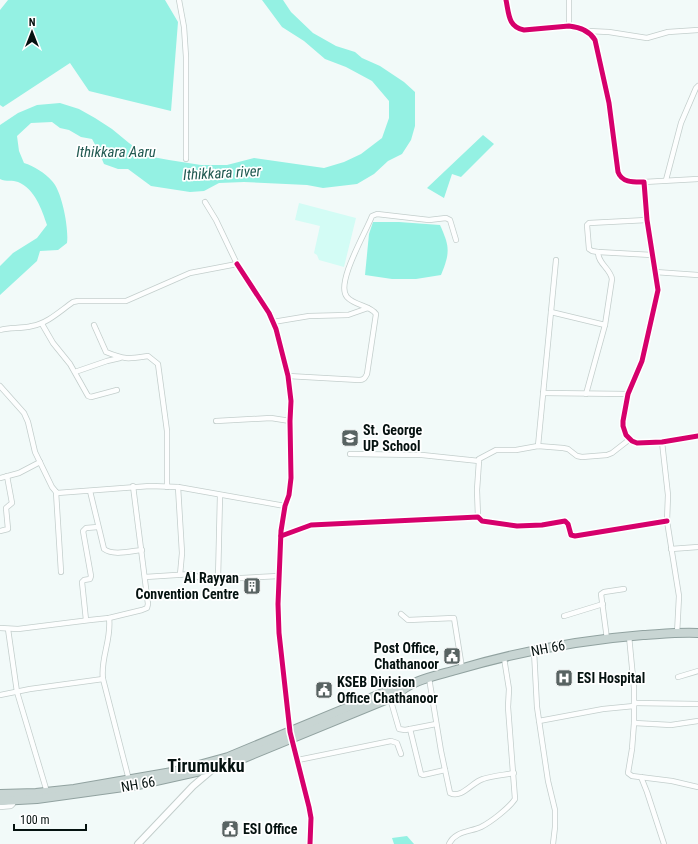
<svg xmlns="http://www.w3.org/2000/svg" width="698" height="844" font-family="'Roboto Condensed',sans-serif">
<rect width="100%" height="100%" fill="#f2faf9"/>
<polygon fill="#d3fcf5" points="299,203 356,218 344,267 319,260 317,255 314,253 320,226 295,220"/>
<g fill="#94f1e3">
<polygon points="8,0 165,0 178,22 171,111 89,91 70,63 3,107 0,105 0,10"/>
<path d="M262,0H283L291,12L313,33L336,46L355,52L362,58L380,66L404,82L415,92V126L411,140L402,154L388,161L374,174L357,184L323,188L307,185L244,182L219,183L204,191L190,192L151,186L128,169H118L104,164L98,150L92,139L81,137L69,130L60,128L52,122L31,123L17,136L19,151L24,163C34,166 45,173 52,181C62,191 69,229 67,243L58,250L40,251L37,261L0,295V266L13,253L37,238L47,225C42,210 35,189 18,182C13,180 6,182 0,179V125L18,113L37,105L60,103L79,109L95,118L112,129L129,143L147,156L169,160L201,165H227L254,158L324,168L344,162L361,154L382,138L389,118V101L372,81L346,67L325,59L304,41L282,27Z"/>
<polygon points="483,135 494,144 461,177 452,174 444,198 427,188"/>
<path d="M373,222H399L440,225C450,247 450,253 441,275L416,279H392L365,275L369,234Z"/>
<polygon points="407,836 414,844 394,844 392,838"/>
</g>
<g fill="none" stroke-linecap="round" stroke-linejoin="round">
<defs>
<g id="street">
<polyline points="179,0 184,27 186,57 186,159"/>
<path d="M506,0C509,14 508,27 524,30L569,26C580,27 589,30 595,40L609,103L618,172C622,183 634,182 644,182L647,220L658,290L642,361L628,394L623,421V426L626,435L632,441L637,443L662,442L698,436"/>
<polyline points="569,26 569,0"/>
<polyline points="588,31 609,32 647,38 668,32 698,30"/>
<polyline points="666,180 681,123 696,88 698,86"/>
<polyline points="644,182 698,179"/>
<polyline points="598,252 652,255"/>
<polyline points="237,264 269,313 276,329 288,376 291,401 290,421 291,478 289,495 285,506 281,531 278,604 279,633 290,732 309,807 311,818 310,844"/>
<polyline points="655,272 698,275"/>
<polyline points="551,312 605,325"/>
<polyline points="273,322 309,316 348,315 368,308"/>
<polyline points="42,324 53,343 70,364 88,396 91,397 117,390"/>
<path d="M94,325L106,352C126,360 128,359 148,356L158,364L167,431V487"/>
<path d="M0,330C10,327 21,329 32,326C48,323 60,311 73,302L78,301H126L190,273L237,264L216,220L205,202"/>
<polyline points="75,372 107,361 120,358"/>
<path d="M288,376L359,380C364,380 365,378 367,374L376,314C370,305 355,306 347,297C335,284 366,232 372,216L377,214L429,220L446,218L450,220L456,240"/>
<polyline points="0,386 24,413 28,422 35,452 52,487 57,493 150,486 178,487 285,506"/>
<polyline points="543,393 628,394"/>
<path d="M586,394L605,325L612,279C610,268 598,264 598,252L592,251L589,249L587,225L589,223L647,220"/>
<polyline points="216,421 271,418 290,421"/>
<polyline points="662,442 668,495 667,521 679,596 677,634"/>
<polyline points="538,446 556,260"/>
<polyline points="350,454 422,455 479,461 479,459 496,450 516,450 538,446 563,448 568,449 577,456 582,457 607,455 612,453 630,439"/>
<polyline points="0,478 19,473 40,462"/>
<polyline points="178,487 182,553 180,575"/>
<path d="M90,491L104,549C113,556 131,551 142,550"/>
<polyline points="56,492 61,572"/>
<polyline points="478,517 477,490 479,461"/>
<polyline points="0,531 8,529 6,508 12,503 7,476"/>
<polyline points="281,536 311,525 478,517 482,521 517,526 542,525 565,521 568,524 571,535 575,536 667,521"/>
<polyline points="671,549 698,547"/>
<polyline points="145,577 192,574 204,580 279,576"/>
<polyline points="218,580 220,495"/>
<polyline points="401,614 408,620 454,618 462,668"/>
<polyline points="564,616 603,604"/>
<path d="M109,618C112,639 100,659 103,679L129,780"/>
<polyline points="86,620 82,582 84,580 90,579 91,576 83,531 86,528 98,527"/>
<polyline points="0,628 18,629 90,620 109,618 142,610 147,608 148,604 133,486"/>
<polyline points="8,629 17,692 47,792"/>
<polyline points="629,636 634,688 634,723 632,749 628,773 632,776 672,781 698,787"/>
<polyline points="607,639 601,594 604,592 624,589"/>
<polyline points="534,651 537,707 548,781 555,810 555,827 553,844"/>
<polyline points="678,677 698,671"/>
<path d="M429,678L441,751L450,793C462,799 472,782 483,779C492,776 504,775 514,773"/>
<polyline points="0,695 30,689 103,679"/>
<polyline points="390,698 399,729 405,730 436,724"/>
<polyline points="634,703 698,704"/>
<polyline points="539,721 603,709 634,706"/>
<polyline points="634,723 671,725 698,721"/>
<polyline points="410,729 421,774 423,775 445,770"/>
<polyline points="298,760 391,741 397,743 401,754"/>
<polyline points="641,777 647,792 664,844"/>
<polyline points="0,807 11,806 13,804 13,801"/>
<path d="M449,844C455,831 470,832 481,827C491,822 509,808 515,799L508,707L509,689L504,658"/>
</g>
<polyline id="secondary" points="138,844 193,786 213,769"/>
<g id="highway">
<polyline points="0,794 36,793 74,789 172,772 195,766 228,757 392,689 402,689"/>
<path d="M0,801L37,799L138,785L214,768L244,758L395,696C411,680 435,676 456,670C517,652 580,640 643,635C661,634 680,632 698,633"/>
</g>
</defs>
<use href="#street" stroke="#c3cecc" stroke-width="6"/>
<use href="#secondary" stroke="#c3cecc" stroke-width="8"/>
<use href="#highway" stroke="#91a2a0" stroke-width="10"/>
<use href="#street" stroke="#fdfefe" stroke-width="4.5"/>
<use href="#secondary" stroke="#fdfefe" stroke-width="6"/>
<use href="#highway" stroke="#c8d5d3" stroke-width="8"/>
<defs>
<g id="cycleway">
<path d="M506,0C509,14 508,27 524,30L569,26C580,27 589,30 595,40L609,103L618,172C622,183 634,182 644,182L647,220L658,290L642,361L628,394L623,421V426L626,435L632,441L637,443L662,442L698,436"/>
<polyline points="237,264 269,313 276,329 288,376 291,401 290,421 291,478 289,495 285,506 281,531 278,604 279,633 290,732 309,807 311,818 310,844"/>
<polyline points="281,536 311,525 478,517 482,521 517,526 542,525 565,521 568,524 571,535 575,536 667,521"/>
</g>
</defs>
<use href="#cycleway" stroke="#fff" stroke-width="8"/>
<use href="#cycleway" stroke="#d6006c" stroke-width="5"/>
</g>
<defs>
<symbol id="school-square" viewBox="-11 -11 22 22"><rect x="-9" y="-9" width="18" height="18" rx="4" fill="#586362" stroke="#fff"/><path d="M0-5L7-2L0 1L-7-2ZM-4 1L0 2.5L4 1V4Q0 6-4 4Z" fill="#fff"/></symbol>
<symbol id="building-square" viewBox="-11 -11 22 22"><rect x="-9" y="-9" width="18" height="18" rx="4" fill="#586362" stroke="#fff"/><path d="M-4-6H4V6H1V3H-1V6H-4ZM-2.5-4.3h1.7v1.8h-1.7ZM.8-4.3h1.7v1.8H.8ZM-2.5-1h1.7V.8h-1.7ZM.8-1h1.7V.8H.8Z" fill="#fff"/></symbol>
<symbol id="civic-square" viewBox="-11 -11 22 22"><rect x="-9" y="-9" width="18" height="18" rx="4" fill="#586362" stroke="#fff"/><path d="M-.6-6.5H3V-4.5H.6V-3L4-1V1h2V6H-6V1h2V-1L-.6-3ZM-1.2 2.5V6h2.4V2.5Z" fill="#fff"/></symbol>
<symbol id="hospital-square" viewBox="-11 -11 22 22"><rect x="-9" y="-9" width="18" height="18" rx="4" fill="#586362" stroke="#fff"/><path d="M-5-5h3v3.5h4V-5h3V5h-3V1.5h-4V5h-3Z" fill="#fff"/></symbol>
</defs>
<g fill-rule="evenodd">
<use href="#school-square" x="340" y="428" width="20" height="20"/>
<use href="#building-square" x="242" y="576" width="20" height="20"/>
<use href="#civic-square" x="442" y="646" width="20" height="20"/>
<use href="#hospital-square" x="554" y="668" width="20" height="20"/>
<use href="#civic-square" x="314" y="680" width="20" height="20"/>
<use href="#civic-square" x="220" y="819" width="20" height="20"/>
</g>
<g text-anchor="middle" stroke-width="3.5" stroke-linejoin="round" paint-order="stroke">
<g font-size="14" font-weight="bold" fill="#051210" stroke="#fff" text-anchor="start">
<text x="363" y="435">St. George<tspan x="363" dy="16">UP School</tspan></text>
<text x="239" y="583" text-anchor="end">Al Rayyan<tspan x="239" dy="16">Convention Centre</tspan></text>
<text x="439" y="653" text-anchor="end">Post Office,<tspan x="439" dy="16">Chathanoor</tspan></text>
<text x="577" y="683">ESI Hospital</text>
<text x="337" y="687">KSEB Division<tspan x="337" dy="16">Office Chathanoor</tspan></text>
<text x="243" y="834">ESI Office</text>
</g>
<g font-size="14" fill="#051210" stroke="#fff">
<text transform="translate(548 648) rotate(-11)" y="5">NH 66</text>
<text transform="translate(138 784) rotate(-10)" y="5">NH 66</text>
</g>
<g font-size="15" font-style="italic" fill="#225a52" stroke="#fff">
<text x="116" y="157">Ithikkara Aaru</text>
<text transform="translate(222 173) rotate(-3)" y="5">Ithikkara river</text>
</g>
<g font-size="18" font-weight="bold" fill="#051210" stroke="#fff">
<text x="206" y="772">Tirumukku</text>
</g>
</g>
<g transform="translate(32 32)" stroke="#ffffff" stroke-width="3" paint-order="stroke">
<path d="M0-3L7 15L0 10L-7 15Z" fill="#051210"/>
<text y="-6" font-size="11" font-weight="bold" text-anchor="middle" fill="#051210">N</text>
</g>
<path d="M14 824v6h72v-6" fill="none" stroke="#051210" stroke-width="2"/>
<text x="20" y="824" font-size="12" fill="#051210" stroke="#ffffff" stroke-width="3" paint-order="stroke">100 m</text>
</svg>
